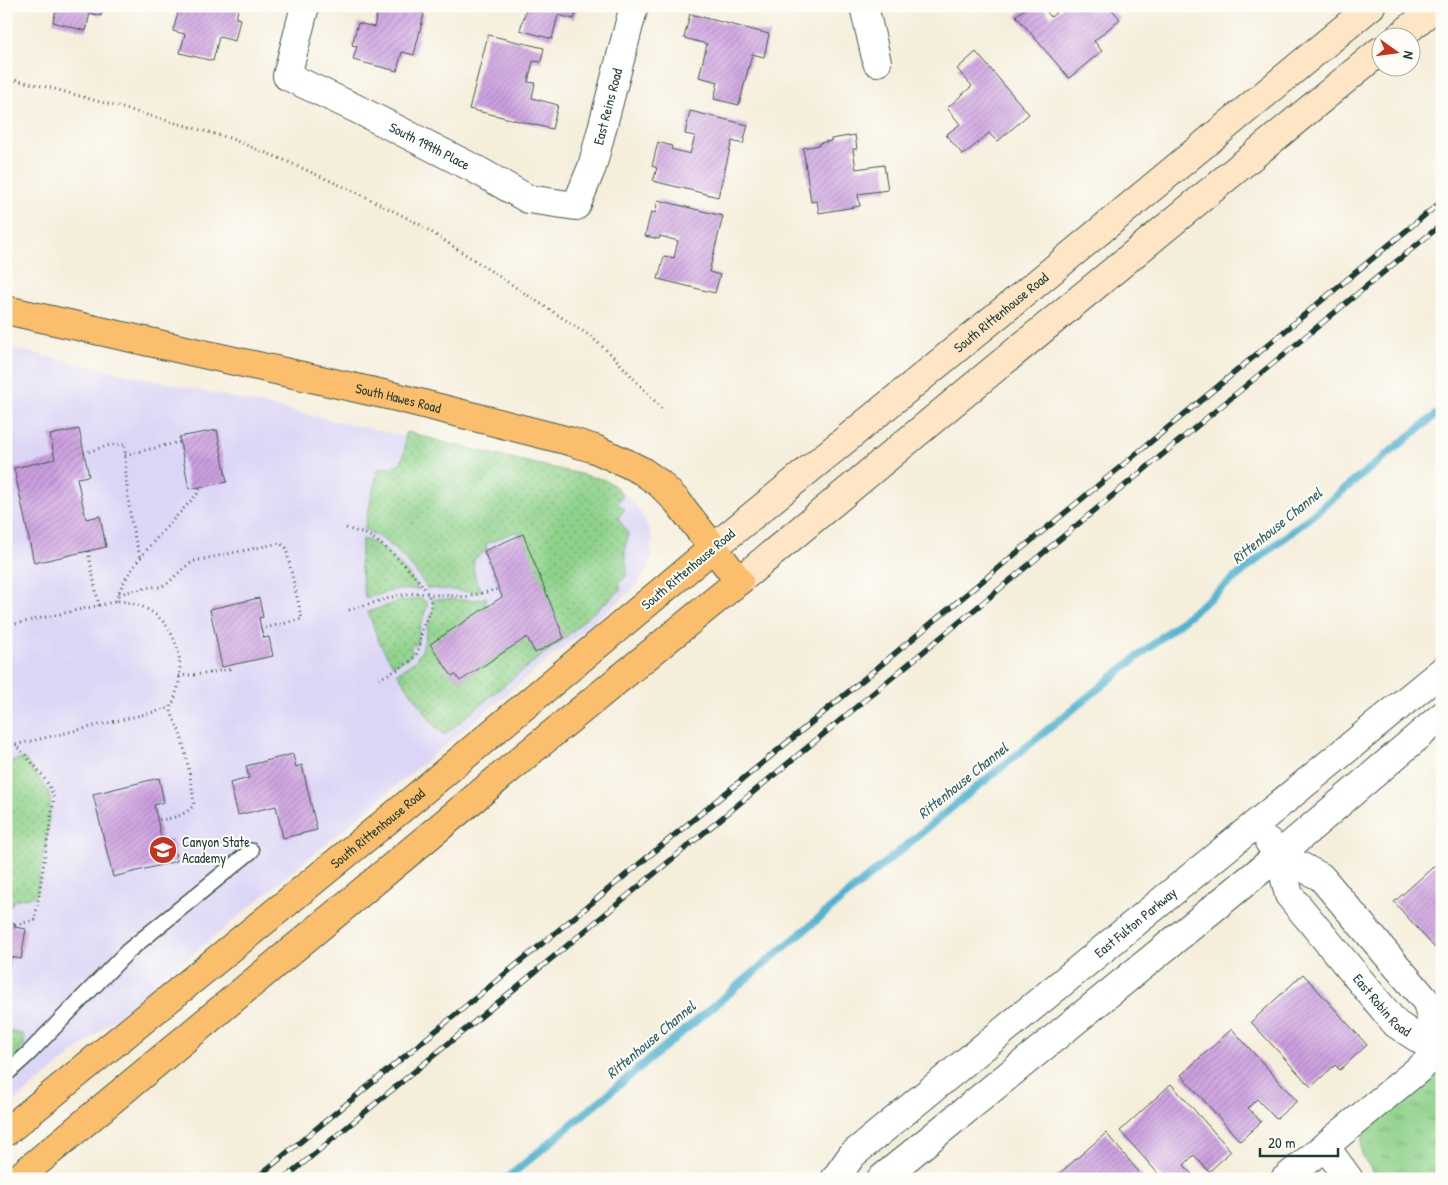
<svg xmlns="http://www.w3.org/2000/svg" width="1448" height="1185" font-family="'Patrick Hand',sans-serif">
<defs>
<pattern id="grass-dots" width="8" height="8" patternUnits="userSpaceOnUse" patternTransform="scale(1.25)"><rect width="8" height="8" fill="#8ed18a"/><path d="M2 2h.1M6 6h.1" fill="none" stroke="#73ab72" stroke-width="1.8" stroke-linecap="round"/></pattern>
<pattern id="park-tufts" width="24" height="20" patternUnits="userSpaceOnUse" patternTransform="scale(1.25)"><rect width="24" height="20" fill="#8ed18a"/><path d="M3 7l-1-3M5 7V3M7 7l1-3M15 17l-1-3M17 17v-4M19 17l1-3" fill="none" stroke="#73ab72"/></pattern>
<pattern id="building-hatch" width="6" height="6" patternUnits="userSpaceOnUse" patternTransform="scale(1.25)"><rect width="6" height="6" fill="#cc9fe0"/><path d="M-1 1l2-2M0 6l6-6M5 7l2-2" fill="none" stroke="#a583b6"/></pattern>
</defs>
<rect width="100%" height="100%" fill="#fdfcf7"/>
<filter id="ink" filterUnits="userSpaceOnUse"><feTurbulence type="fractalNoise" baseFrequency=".02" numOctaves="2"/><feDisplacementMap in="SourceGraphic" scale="10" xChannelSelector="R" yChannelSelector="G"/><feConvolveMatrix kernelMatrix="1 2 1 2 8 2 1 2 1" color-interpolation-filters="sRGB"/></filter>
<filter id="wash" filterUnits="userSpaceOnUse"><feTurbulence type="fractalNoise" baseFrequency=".0096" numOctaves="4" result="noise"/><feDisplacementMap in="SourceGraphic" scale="20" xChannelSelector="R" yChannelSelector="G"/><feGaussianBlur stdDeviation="1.12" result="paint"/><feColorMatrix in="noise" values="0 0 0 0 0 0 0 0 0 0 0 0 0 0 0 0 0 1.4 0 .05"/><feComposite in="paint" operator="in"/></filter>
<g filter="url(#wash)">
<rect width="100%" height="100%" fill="#f5eedb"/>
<polygon fill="#dcd6f6" points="6,347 611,483 633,502 645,520 652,539 651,556 647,571 631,591 6,1109"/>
<g fill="url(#grass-dots)" stroke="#56875f">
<path d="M408,432L454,445L602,479C610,482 620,488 622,497L617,503L625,509L618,518L628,534C628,541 624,547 625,554C625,566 632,575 619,583L621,590L584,620L565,638L519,673L444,735L435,726L397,673L414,662L422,650L428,625L434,607L432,599L477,600L486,597V605L488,607L452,676L455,674L460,681L527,637L535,653L564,638L517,531L486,544L487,550L474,559C472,568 475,586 483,590L474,592L427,588C412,565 390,539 364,530L378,469C383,467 389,468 394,466C408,461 404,444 405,433Z"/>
<path d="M362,539C383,542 408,572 419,589L396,590L365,598L360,561Z"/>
<polygon points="422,598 428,604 420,627 417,645 413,644 410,650 413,652 409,657 393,665 379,642 368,612 401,601"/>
<path d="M24,758L49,793C54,810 40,871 37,892L35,896C18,900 12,896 7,915L6,762Z"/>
<path d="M6,1031L23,1034C29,1049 15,1058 6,1068Z"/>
</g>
<path fill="url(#park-tufts)" stroke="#56875f" d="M1442,1068V1179H1379C1367,1163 1353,1151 1366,1131Z"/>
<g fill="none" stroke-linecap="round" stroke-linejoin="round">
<polyline stroke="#51b2d0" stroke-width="8" points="506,1179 956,804 1442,410"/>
</g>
<g id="blocks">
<g fill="url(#building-hatch)">
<polygon points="57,6 104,6 101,16 90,13 86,31 53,22"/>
<polygon points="193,6 239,6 236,18 240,19 235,41 219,37 213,61 180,53 185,34 173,31 179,9 191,12"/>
<polygon points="379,6 392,6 424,14 414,55 402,52 397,71 353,60 357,46 352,45 358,23 374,27"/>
<polygon points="527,6 578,6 574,19 558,15 552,39 520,30"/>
<polygon points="1028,6 1042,6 1051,17 1064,6 1086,6 1090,11 1096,6 1109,6 1120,19 1094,41 1102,51 1069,78 1016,16"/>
<polygon points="690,14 769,34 764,57 752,54 739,105 714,99 718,82 699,77 707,44 684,38"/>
<polygon points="488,35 544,48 541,62 533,61 528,82 535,83 532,98 558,105 552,129 469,109"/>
<polygon points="976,52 1029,114 997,142 989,133 963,155 946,135 960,124 947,108 972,86 957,69"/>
<polygon points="690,111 748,125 743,144 732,141 718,197 653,181 657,168 652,166 658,142 672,146 671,149 690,154 695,136 685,134"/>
<polygon points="855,135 857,149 853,149 856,169 884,165 888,190 858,194 860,206 819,213 817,201 811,202 803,148 820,145 819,143 831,141 831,139"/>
<polygon points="658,200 723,216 709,272 720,275 715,293 658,279 664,256 674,258 678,241 660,236 659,239 645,236 651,212 655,213"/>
<polygon points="79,429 89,476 77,478 86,519 100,516 106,547 34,563 14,468 55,459 50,435"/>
<polygon points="217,430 227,482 189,489 179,437"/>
<polygon points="523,534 564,638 535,653 527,637 460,681 455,674 452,676 430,644 502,597 484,551"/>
<polygon points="259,598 263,617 259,618 261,629 264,638 269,637 273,656 222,667 210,609"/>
<polygon points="293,754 296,767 302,765 317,830 283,838 276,806 238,815 230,783 249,778 246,766"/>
<polygon points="159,778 164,802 154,805 162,841 172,839 177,861 113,877 93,794"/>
<polygon points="1442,859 1442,956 1394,902"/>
<polygon points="6,922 15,923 14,927 26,929 21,959 11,957 7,976"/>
<polygon points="1303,974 1367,1045 1340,1070 1335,1065 1311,1087 1251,1022"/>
<polygon points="1232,1029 1297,1101 1276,1119 1257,1099 1248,1108 1261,1122 1240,1141 1181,1075"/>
<polygon points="1171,1084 1231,1151 1209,1172 1194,1155 1184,1165 1196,1179 1163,1179 1120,1131"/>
<polygon points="1106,1133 1145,1179 1053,1179"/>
</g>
</g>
</g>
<g filter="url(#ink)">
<use href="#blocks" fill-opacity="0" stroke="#3f584d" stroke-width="1"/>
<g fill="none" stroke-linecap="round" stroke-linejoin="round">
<defs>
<polyline id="service" points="6,1074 28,1054 128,951 251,851"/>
<g id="minor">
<path id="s1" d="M305,6L287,76L355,108L477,170L528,199L576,206L592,167L634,6"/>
<polyline points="864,6 877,62"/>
<path id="s2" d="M1269,842L1279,855L1289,895L1396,1024L1439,1052"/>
<polyline points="1279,855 1321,877 1427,1002 1439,1052"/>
<polyline points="1325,1146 1349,1179"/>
<path id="s3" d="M835,1179L852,1155L1442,671"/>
<polyline points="881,1179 1279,855 1442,716"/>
<polyline points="1285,1179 1442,1050"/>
</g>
<g id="secondary">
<polyline points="1398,38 1436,6"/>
<path id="s4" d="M713,548L1037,283L1371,6"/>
<polyline points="739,581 946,409 1380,51"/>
</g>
<g id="primary">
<path id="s5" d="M6,310L392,396L569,441L595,449L626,463L642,471L659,483L677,501L739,581L536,747L17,1179"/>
<path id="s6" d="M6,1132L399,811L713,548"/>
</g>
</defs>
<use href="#service" stroke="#3f584d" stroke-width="18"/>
<use href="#minor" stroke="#3f584d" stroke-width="30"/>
<use href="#secondary" stroke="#3f584d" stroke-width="30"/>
<use href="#primary" stroke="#3f584d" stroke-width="30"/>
<g stroke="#3f584d" stroke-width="3" stroke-dasharray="1 4" stroke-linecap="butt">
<polyline points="6,78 51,88 229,138 284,160 364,196 419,224 590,336 611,354 664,411"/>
<path d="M84,453L110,445L125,444C125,475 129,529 141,557"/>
<polyline points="125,455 180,442"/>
<path d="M346,528C354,531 364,533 371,537C387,547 432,587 431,605C431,613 425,620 423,627C420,636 421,649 415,656C406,667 390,673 379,679"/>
<polyline points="88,551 99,606"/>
<polyline points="119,594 150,587 160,587 168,583 185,567 194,561 280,543 286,548 302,619 261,629"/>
<path d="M116,601C125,567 173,521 197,494L201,487"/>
<polyline points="349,610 396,596 415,593 467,597 498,589"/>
<path d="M6,626L118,601C161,604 185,639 179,682C178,688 176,694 174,700C173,703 171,705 171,707C170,714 179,729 181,736C187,759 192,782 194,805C184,816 172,819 157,820"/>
<polyline points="179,676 203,674 229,669 229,666"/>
<polyline points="6,747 171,708"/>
<path d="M15,925L35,920L52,811C53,806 54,799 53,795C49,780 26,755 15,745"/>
</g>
<use href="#service" stroke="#fff" stroke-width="15"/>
<use href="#minor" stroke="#fff" stroke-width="28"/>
<use href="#secondary" stroke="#fde5c5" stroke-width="28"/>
<use href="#primary" stroke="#fabe6d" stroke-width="28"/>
<defs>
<g id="rail">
<polyline points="255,1179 766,760 1442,201"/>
<polyline points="284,1179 1442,224"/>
</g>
</defs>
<use href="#rail" stroke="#1f3d34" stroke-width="5.5"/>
<use href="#rail" stroke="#fdfcf7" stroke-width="4" stroke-dasharray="11" stroke-linecap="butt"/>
</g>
</g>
<defs>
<symbol id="school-disc" viewBox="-11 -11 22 22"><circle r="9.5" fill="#c8321e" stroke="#fdfcf7"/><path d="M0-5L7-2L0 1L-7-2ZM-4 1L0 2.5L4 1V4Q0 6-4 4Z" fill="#fff"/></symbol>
</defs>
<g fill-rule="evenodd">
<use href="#school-disc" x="147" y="834" width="32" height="32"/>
</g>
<g text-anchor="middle" stroke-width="4" stroke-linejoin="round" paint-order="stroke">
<g font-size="14" fill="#1f3d34" stroke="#fdfcf7">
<text dy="5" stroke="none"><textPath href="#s1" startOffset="496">East Reins Road</textPath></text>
<text dy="5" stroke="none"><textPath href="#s1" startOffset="231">South 199th Place</textPath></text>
<text dy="5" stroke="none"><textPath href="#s4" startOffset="372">South Rittenhouse Road</textPath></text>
<text dy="5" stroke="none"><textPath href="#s5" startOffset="402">South Hawes Road</textPath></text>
<text transform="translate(688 569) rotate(-40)" y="5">South Rittenhouse Road</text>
<text dy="5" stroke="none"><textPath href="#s6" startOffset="480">South Rittenhouse Road</textPath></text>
<text dy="5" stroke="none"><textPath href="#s3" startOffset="396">East Fulton Parkway</textPath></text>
<text dy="5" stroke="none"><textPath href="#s2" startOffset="202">East Robin Road</textPath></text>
</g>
<g font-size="14" fill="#1f3d34" stroke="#fdfcf7" text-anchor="start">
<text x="182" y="847">Canyon State<tspan x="182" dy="16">Academy</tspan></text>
</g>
<g font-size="15" font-style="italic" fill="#2e6063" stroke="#fdfcf7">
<text transform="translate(1277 526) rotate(-39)" y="5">Rittenhouse Channel</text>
<text transform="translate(963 781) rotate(-39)" y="5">Rittenhouse Channel</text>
<text transform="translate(651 1040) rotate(-40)" y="5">Rittenhouse Channel</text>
</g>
</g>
<rect width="1448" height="1185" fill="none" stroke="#fdfcf7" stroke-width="25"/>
<g transform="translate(1396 52) rotate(104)"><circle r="24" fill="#fdfcf7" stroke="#a4b0a9"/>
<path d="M0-4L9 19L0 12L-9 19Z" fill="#c8321e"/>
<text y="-8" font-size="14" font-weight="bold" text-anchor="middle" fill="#1f3d34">N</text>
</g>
<path d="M1260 1148v8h78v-8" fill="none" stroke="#1f3d34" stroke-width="2.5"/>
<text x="1268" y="1148" font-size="15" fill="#1f3d34" stroke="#fdfcf7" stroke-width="4" paint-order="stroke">20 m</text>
</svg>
